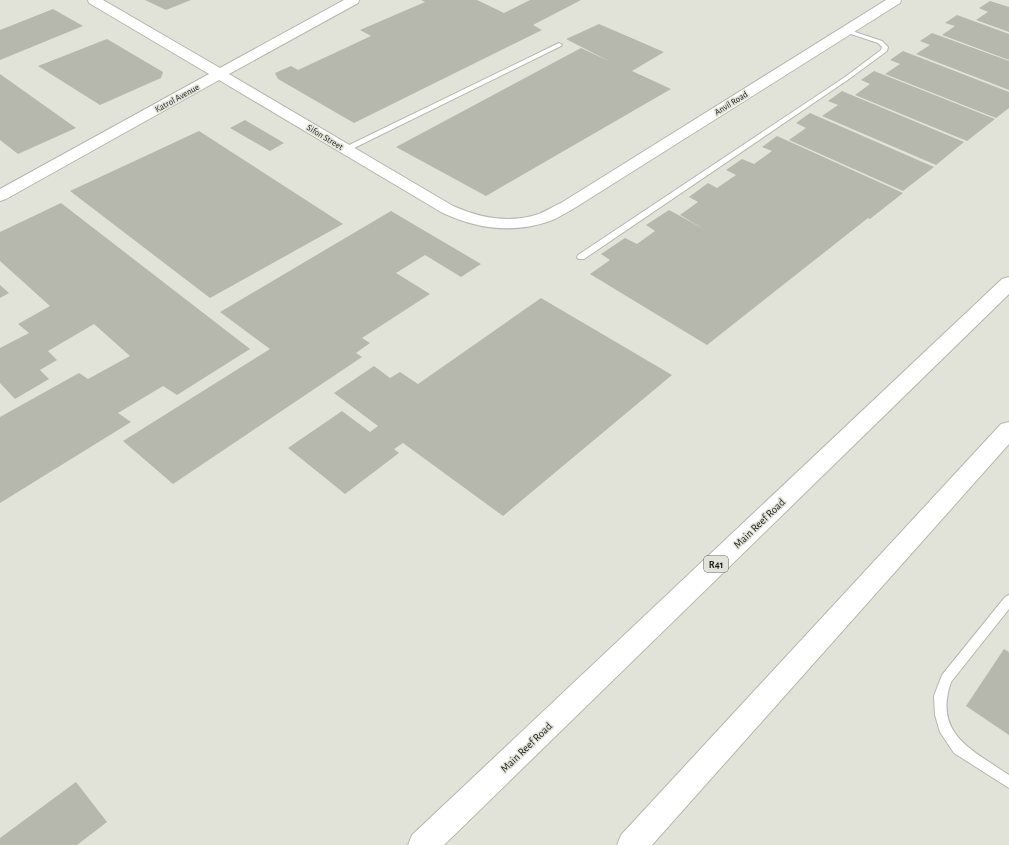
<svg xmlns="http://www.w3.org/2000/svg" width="1009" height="845" font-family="'Alegreya Sans',sans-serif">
<rect width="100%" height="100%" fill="#e1e3d9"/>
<g fill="#b6b8ae">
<polygon points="145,0 191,0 166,10"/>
<polygon points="421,0 477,0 504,13 530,0 581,0 533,25 542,30 354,123 278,79 275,73 291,66 298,70 371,36 360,30 425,2"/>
<polygon points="990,1 1009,7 1009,32 976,20 988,12 979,8"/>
<polygon points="53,9 83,26 0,60 0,30"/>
<polygon points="957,15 1009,34 1009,60 942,35 955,26 945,23"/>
<polygon points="599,24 664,52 632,71 671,89 486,196 396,147 581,48 611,62 566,39"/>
<polygon points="932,33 1009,61 1009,90 916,54 930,45 920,41"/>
<polygon points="107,39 163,72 161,78 100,105 38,66"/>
<polygon points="903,51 1009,92 1009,108 996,118 885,74 900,64 890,60"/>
<polygon points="874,71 995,119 967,141 855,95 870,84 861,80"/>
<polygon points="0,74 76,128 18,154 0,140"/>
<polygon points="842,91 964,142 936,165 822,116 838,105 828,101"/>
<polygon points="810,113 934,167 903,191 789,140 806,128 796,123"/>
<polygon points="245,120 284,143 270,151 230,128"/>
<polygon points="199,131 343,224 210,298 70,191"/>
<polygon points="777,136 903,193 870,219 801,186 868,218 707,345 590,274 610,260 601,254 625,238 637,244 655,231 646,225 669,210 704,229 680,215 698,202 689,197 708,183 717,188 736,175 726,170 742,159 754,164 772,151 762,147"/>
<polygon points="61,203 250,349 177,395 163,386 118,413 131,422 0,503 0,417 79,373 88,379 130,356 94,324 48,351 57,360 40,370 49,379 15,399 0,383 0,348 29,333 18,324 50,306 0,261 0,232"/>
<polygon points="391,211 481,264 461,277 425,255 396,273 430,294 362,338 370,343 356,353 362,357 173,484 123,441 270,349 220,312"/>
<polygon points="0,285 9,293 0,298"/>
<polygon points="541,298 672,375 503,516 403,443 394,449 399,453 345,494 288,448 342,411 370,432 378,426 334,393 374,366 390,378 400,372 418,384"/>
<polygon points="1004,649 1009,652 1009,735 966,706"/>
<polygon points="76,782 107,822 77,845 0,845 0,838"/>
</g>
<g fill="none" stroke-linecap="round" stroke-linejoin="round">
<defs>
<g id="lane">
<polygon points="845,30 849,30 882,41 888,47 887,51 849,79 584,259 578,259 577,257 578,255 845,77 881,50 882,47 878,43 845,32"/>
<polygon points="559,43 562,45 561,46 348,151 345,151 341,149"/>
<path d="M1009,595V609L951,682C933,734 972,750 1009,775V788L954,753L940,732L935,715L934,696L942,675L1005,597Z"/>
</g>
<path id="street" d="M88,0H103L220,68L344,0H359L358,3L229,74L453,206C480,218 509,224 539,214C546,211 554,206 561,203L886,0H901L900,3L573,209C565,213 558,218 550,221C513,234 476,229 441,212L219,80L6,199L0,201V189L209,74L89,3Z"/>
<g id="primary">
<polygon points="1009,277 1009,294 444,845 408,845 412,835 1002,279"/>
<polygon points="1009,422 1009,444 652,845 617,845 621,835 1001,424"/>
</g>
</defs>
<use href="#lane" stroke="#b5b7ad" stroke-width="2"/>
<use href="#street" stroke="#b5b7ad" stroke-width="2"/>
<use href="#primary" stroke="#b5b7ad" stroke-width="2"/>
<use href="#lane" fill="#fff" fill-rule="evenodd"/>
<use href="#street" fill="#fff" fill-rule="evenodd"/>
<use href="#primary" fill="#fff" fill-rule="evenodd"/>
</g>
<g text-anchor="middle" stroke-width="3" stroke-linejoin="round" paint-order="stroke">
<g font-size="9" fill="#1f201c" stroke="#e1e3d9">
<text transform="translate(177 98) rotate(-29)" y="3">Katrol Avenue</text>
<text transform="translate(731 103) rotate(-32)" y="3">Anvil Road</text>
<text transform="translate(325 137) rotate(31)" y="3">Sifon Street</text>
</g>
<rect fill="#e1e3d9" stroke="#595a55" stroke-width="1" x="704" y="556" width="24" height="16" rx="3"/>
<g font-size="10" font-weight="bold" fill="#1f201c">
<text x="716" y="568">R41</text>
</g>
<g font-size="11" fill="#1f201c" stroke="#e1e3d9">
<text transform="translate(759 523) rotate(-44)" y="4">Main Reef Road</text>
<text transform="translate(526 747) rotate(-44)" y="4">Main Reef Road</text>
</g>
</g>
</svg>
